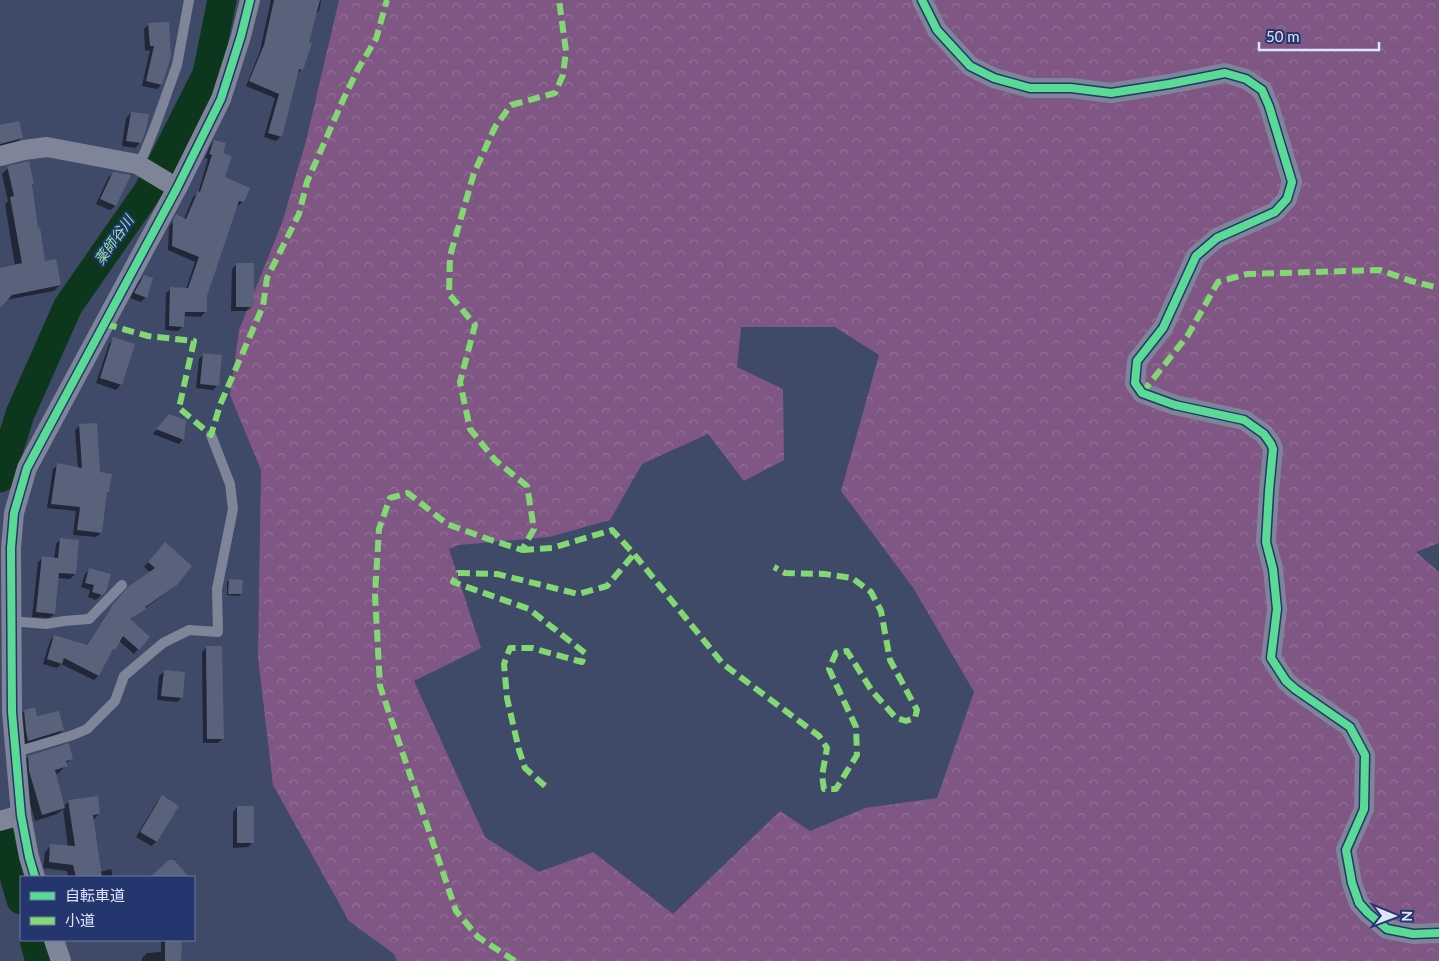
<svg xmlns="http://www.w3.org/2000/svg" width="1439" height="961" font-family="Lato,'Noto Sans JP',sans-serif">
<defs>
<pattern id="forest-crowns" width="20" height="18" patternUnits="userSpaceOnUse" patternTransform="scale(1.25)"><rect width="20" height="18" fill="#805784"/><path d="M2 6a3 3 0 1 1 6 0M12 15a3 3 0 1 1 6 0" fill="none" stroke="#926f96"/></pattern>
</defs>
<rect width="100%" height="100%" fill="#3f4968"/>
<path fill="url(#forest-crowns)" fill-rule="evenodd" d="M339,0H1439V543L1416,552L1439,572V961H397L394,954L349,921L273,785L258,657L261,470L230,395L239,330L282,223L306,141ZM741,327H835L879,355L841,491L914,589L974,692L937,798L865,808L810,831L780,811L673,914L593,852L539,872L485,837L414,681L481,648L449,549L459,545L549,537L610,520L642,464L708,434L744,481L784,460L783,389L737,367Z"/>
<g fill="#0007">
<polygon points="271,0 321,0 319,11 315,15 302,69 297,74 281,136 276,141 264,137 275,98 246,86 260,51"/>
<polygon points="149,24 169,55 161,85 157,89 142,86 150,50 145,51 144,29"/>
<polygon points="131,113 140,143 135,148 122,146 126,118"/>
<polygon points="0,126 21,138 17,143 0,147"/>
<polygon points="214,141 221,154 224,178 243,201 238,206 237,206 206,296 205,312 201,317 183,316 183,326 178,331 165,330 166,293 171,289 186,289 195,262 168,250 169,227 177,216 184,219 193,197 198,193 208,159 205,158 210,146"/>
<polygon points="8,168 33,184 31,185 37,229 44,262 60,285 54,291 5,300 0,306 0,269 15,266 5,204 8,201 2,174"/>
<polygon points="113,173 129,176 115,206 110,210 96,204 108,178"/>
<polygon points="237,264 252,307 247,311 231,311 232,269"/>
<polygon points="144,277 146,297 141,302 130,298 139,281"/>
<polygon points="114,339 133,345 120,385 116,390 96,383 109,344"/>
<polygon points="204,354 218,385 213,390 196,388 199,359"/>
<polygon points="164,420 183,439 179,444 153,434"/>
<polygon points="80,425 108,492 106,494 101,533 96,537 73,535 76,511 47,508 53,469 58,465 78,468 75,430"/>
<polygon points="61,539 75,574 70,579 57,578 54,614 49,618 32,617 38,562 43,558 54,559 56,544"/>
<polygon points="160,549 171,589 129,620 138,649 134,654 119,641 110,653 98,676 94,680 61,664 57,668 43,664 50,641 54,636 86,646 110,609 124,593 151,573 144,567"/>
<polygon points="90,569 105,591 96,600 88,597 90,590 81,587 85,574"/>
<polygon points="229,580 241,594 239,596 227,595 227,582"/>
<polygon points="207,647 223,738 218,743 203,743 202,652"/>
<polygon points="164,672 182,697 177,702 157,700 159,676"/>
<polygon points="24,711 36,718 63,730 58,735 23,745 20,716"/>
<polygon points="28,757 71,758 59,773 55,774 64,806 69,801 99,814 92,821 100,872 111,869 113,877 68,877 67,871 43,868 45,852 51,846 68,847 63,809 57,814 35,821 23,778 21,764"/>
<polygon points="162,797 177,806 156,842 151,846 136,837 157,802"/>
<polygon points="237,807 252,843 248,847 233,848 233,812"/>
<polygon points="163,940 181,940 180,961 142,961 142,958 147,953 161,952 161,942"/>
</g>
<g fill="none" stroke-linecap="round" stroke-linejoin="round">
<g stroke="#0d371c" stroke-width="29">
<polyline points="0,478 20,414 68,306 148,191 207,74 222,0"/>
<polyline points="0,828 21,900"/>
<polyline points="34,940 40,961"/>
</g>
</g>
<g fill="#59627b">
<polygon points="274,0 320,0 309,42 312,43 303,70 299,69 282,137 268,133 279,94 249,81 264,45"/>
<polygon points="169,22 171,56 162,85 146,81 154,46 150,46 148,23"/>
<polygon points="131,112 149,114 146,130 141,143 126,141"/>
<polygon points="19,121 23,138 0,144 0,125"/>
<polygon points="214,140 226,143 223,153 232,156 225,177 250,188 244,202 239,201 207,296 207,312 185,312 184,327 169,326 170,287 188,288 199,257 172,246 173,221 176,214 186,219 198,191 200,192 212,155 209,154"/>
<polygon points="29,161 34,184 32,184 38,228 40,227 45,261 56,259 61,285 12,295 0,308 0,268 22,263 10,197 14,196 7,166"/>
<polygon points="113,172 131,175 116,206 100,199"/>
<rect x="236" y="263" width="18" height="44"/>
<polygon points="144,275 153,278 147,298 134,293"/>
<polygon points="113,337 135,344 122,385 100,378"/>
<polygon points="203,353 222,355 219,386 200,384"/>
<polygon points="169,414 186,420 184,440 156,429"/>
<polygon points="97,423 100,472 112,474 109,492 107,492 102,533 77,530 80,507 51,504 57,463 82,468 79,424"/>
<polygon points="60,538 79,540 76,574 59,573 55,614 36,612 42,556 58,558"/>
<polygon points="165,542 192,566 177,585 145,607 146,609 130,619 150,637 139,650 123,636 115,650 113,649 99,676 64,658 62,664 47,659 54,635 87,645 114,603 128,587 155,568 148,562"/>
<polygon points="89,568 111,574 106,592 102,595 92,592 94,585 85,583"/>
<polygon points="229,579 243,580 242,594 228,594"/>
<polygon points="206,646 222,646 224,739 207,739"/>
<polygon points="164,670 185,672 183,698 161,696"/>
<polygon points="35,707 37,716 59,711 64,730 28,741 26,731 24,710"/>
<polygon points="69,743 73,759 66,761 68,766 55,770 65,808 42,815 29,771 28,756"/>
<polygon points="162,795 179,806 157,842 140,832"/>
<polygon points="98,796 100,814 93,815 102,877 76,877 73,865 49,862 50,844 75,846 68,800"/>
<rect x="237" y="806" width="17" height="37"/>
<polygon points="169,860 174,860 189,877 150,877"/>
<polygon points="165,940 182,940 181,961 165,961"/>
</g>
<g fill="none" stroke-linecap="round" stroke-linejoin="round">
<g stroke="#7e8598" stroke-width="10">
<polyline points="137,164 144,154 156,124 177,65 189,0"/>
<polyline points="11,621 46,624 64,621 89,619 122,585"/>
<polyline points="16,752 73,735 87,729 115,701 124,676 163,643 189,630 218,632 217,589 233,509 230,484 211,435"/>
</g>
<g stroke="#7e8598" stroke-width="20">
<polyline points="922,0 937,30 970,66 994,78 1030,88 1071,88 1111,93 1169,84 1225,73 1246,79 1262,90 1269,106 1292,182 1287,199 1275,212 1217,238 1196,256 1163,328 1137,361 1135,383 1142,393 1175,405 1244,420 1264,434 1271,444 1273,449 1269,491 1266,542 1273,569 1277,609 1271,658 1286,681 1295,689 1350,727 1365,755 1364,809 1346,850 1352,883 1359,903 1368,913 1387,929 1413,934 1439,933"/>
<polyline points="0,156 24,150 47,147 137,164 177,188"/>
<polyline points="0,821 21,815"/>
<polyline points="35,877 29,857 21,815 12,712 11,548 14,513 27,468 177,188 221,99 241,36 250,0"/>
<polyline points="54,940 61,961"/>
</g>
<g stroke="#83d873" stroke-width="6" stroke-dasharray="12 6" stroke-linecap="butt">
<polyline points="105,324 148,336 194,341 179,408 211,435 220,405 263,306 267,278 299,214 307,182 343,100 358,69 376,39 387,0"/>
<polyline points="1142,393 1188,335 1218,282 1247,274 1380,270 1411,281 1439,288"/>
<polyline points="522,550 552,548 612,530 634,554 723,664 819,736 827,748 822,776 824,789 836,789 857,755 856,727 829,669 836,653 847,651 872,691 896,718 906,721 915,718 917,710 890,660 881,611 871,592 852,578 825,574 785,573 774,567"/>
<polyline points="545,786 525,768 519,750 507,698 504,664 510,648 532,648 582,662 585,653 529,609 453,582 458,573 497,574 578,594 607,586 634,554"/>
<polyline points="515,961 478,937 456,911 380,686 375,594 379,529 390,498 408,493 447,524 488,539 522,550 534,529 527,486 495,460 470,429 460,382 475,325 449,294 450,256 474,173 495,127 511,105 555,93 563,75 566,51 559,0"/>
</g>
<defs>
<g id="cycleway">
<polyline points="922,0 937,30 970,66 994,78 1030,88 1071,88 1111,93 1169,84 1225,73 1246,79 1262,90 1269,106 1292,182 1287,199 1275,212 1217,238 1196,256 1163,328 1137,361 1135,383 1142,393 1175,405 1244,420 1264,434 1271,444 1273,449 1269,491 1266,542 1273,569 1277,609 1271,658 1286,681 1295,689 1350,727 1365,755 1364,809 1346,850 1352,883 1359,903 1368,913 1387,929 1413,934 1439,933"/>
<polyline points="35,877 29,857 21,815 12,712 11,548 14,513 27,468 177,188 221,99 241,36 250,0"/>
</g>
</defs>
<use href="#cycleway" stroke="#25356d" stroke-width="11"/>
<use href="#cycleway" stroke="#5adb95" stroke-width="8"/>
</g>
<g text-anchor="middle" stroke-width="4" stroke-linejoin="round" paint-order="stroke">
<g font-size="14" font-style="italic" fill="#95e6a2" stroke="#25356d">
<text transform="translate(114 240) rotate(-55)" y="5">薬師谷川</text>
</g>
</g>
<rect x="20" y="876" width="175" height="65" fill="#25356d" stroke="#6f7ba5"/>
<rect x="30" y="892" width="25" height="8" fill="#5adb95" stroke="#6f7ba5"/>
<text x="65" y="901" font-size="15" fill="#dde5fa">自転車道</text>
<rect x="30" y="917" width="25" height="8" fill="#83d873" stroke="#6f7ba5"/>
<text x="65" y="926" font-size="15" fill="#dde5fa">小道</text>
<g transform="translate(1394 916) rotate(91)" stroke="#25356d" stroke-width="4" paint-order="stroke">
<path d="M0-4L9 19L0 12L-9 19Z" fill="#dde5fa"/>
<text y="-8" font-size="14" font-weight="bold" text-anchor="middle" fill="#dde5fa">N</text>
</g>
<path d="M1259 42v8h120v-8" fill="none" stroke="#dde5fa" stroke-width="2.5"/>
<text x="1266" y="42" font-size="15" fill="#dde5fa" stroke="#25356d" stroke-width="4" paint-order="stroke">50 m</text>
</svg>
